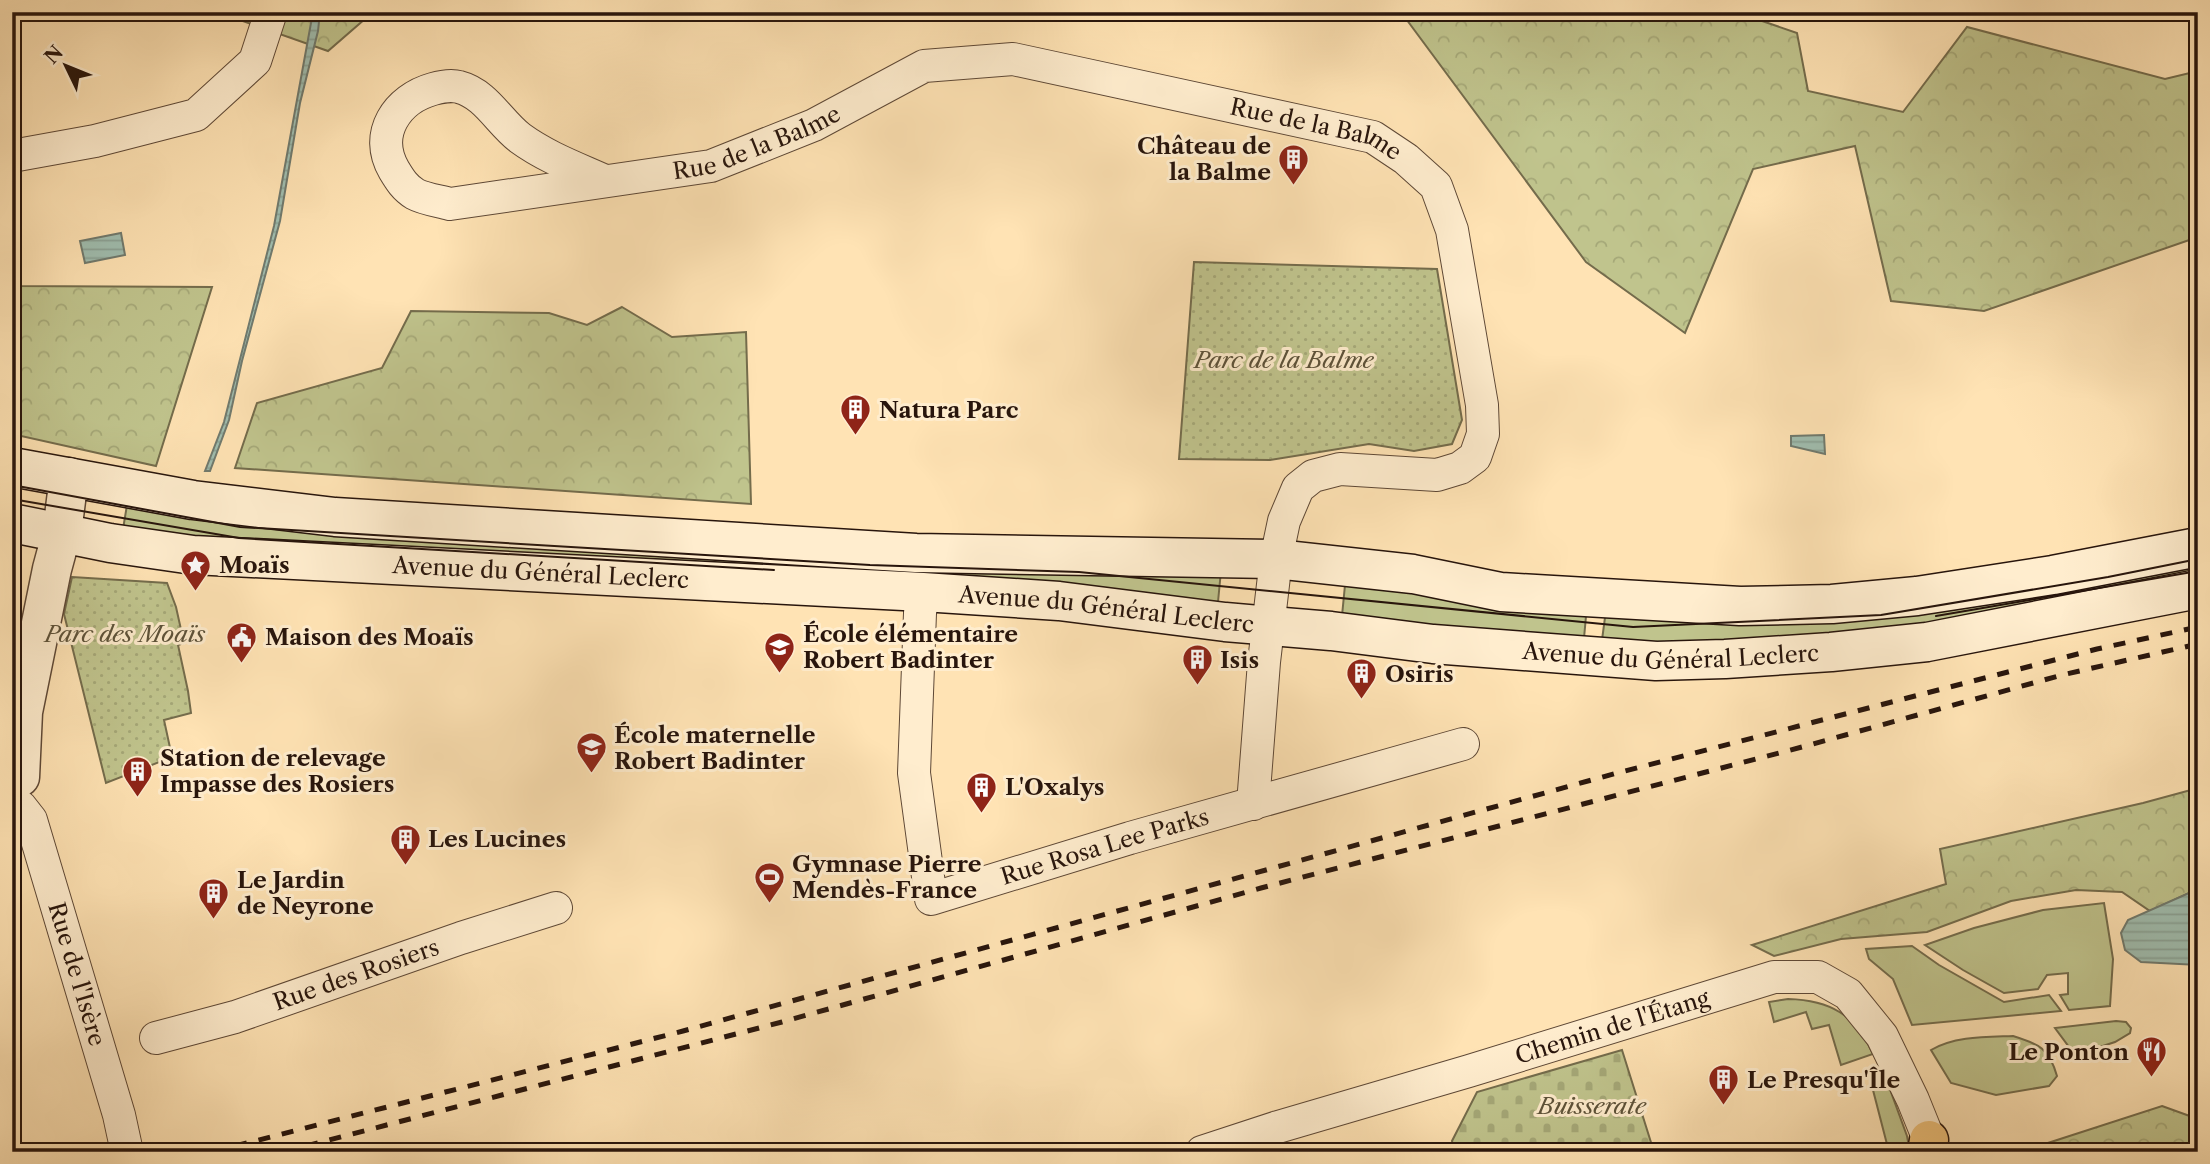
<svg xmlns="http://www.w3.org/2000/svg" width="2210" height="1164" font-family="'Libre Caslon Text',serif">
<defs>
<pattern id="forest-crowns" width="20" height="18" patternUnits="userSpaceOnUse" patternTransform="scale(1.75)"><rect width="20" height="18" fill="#c0c48d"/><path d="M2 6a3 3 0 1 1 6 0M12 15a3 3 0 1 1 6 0" fill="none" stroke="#a5a878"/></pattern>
<pattern id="cemetery-stones" width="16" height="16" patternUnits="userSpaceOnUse" patternTransform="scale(1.75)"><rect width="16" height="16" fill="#c0c48d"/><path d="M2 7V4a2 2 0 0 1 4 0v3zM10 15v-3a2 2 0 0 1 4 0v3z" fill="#a5a878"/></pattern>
<pattern id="park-dots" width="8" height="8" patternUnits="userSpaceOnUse" patternTransform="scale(1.75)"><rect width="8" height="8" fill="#c0c48d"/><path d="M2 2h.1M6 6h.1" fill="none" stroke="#a5a878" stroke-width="1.8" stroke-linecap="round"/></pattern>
<pattern id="water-rules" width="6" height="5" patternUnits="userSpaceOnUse" patternTransform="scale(1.75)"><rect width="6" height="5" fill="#a0beb0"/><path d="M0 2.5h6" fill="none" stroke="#8aa296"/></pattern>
</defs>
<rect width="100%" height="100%" fill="#ffe3b4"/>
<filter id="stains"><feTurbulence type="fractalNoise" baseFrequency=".00286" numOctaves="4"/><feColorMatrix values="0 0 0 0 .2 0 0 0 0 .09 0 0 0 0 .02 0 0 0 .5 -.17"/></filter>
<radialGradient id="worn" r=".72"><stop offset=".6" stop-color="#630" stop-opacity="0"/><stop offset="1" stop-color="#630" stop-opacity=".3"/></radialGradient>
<g fill="#c0c48d" stroke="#746c4c" stroke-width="2">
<polygon points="128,499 1222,560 1218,602 122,535"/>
<polygon points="2198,550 2198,584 1923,635 1687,652 1602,640 1606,610"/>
<polygon points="1345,585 1427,592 1586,616 1583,649 1342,616"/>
<polygon points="2104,903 2113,959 2110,1006 2069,1010 2060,995 2068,994 2068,973 2047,975 2038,989 2004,993 1963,970 1925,945 1974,928 2043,910"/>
<polygon points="1912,946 1939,965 2004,1002 2049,995 2061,1011 1912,1025 1893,979 1869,959 1866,949"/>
<path d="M1788,999C1830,1000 1856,1015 1873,1054L1841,1065L1829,1025L1812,1029L1806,1012L1774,1022L1769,1002Z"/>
<polygon points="2116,1021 2126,1022 2131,1028 2130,1033 2115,1042 2075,1055 2055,1028"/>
<path d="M2013,1036C2039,1044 2049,1048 2057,1076L2049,1086L1996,1095L1951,1083L1931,1050C1955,1036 1986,1037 2013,1036Z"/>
<polygon points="1888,1084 1907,1136 1910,1152 1889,1152 1873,1090"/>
</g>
<g fill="url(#forest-crowns)" stroke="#746c4c" stroke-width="2">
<polygon points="226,12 373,12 328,51 231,17"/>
<polygon points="1401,12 1736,12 1797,33 1808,91 1903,112 1967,27 2165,79 2198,71 2198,237 1984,311 1891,301 1855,146 1753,169 1685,333 1586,262"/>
<polygon points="12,284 14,286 212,287 156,466 12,434"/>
<polygon points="622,307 672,337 746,332 751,504 235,468 257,403 382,368 411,311 549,313 587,325"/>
<polygon points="2198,788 2198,889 2150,911 2122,892 2076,890 2011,901 1927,932 1841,939 1774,956 1752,945 1946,884 1940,849 2143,803"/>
<polygon points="2162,1106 2198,1119 2198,1152 2020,1152"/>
</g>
<polygon fill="url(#cemetery-stones)" stroke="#746c4c" stroke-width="2" points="1622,1050 1654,1152 1454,1152 1452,1141 1477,1092"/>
<g fill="url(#park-dots)" stroke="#746c4c" stroke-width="2">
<polygon points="1194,262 1437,269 1462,420 1452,444 1414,451 1369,444 1270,460 1179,459"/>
<polygon points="72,577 167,583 176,607 184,643 178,645 188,691 191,713 164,720 172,757 106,783 64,614"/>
</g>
<g fill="url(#water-rules)" stroke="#707a6e" stroke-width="2">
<polygon points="313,12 320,12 318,31 300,103 280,221 242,361 229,420 210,471 205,471 224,422 274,226"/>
<polygon points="121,233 125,255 85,263 80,241"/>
<polygon points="1824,435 1825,454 1791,446 1791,436"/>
<polygon points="2198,889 2198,965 2141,962 2125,950 2121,933 2128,920"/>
</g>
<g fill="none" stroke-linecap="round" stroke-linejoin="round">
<defs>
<g id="minor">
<polyline points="12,156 95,141 196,115 255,61 271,12"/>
<path id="s1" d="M605,181C576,168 546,157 520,138C499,122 486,94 459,87C452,85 440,87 433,89C397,99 373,134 394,170C400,180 405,188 415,194C424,199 439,201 450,204L711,166L814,125L924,66L1013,59L1373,137L1406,159L1436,186L1452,230L1482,405L1483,434L1475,457L1460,468L1437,475L1340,469L1313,476L1298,488L1284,521L1276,559L1264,662L1253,804"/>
<path id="s2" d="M923,592L920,613L914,773L931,899L1130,838L1463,744"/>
<path id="s3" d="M15,804L20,806L31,820L119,1115L127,1152"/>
<path id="s4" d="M156,1038L235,1017L461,938L556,908"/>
<path id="s5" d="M1202,1152L1278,1127L1469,1071L1774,977H1818L1848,994L1882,1036L1913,1100L1934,1152"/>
</g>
<polyline id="tertiary" points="20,777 23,712 52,569 62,532 69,477"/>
<g id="secondary">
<polyline points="12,467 193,500 335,517 916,553 1276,559 1413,574 1501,592 1740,606 1832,604 1917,596 2053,575 2198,547"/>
<path id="s6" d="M12,523L110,543L193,555L923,592L1059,601L1225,622L1331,631L1433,644L1656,661L1725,659L1831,652L1927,642L2198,589"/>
</g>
<polyline id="trunk" points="1927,1152 1929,1140"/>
</defs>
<use href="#minor" stroke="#5e4836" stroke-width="34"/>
<use href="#tertiary" stroke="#5e4836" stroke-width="41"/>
<use href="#secondary" stroke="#28150c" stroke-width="41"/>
<use href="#trunk" stroke="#28150c" stroke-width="41"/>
<use href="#minor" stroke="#ffedce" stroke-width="32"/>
<use href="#tertiary" stroke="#ffedce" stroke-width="38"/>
<use href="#secondary" stroke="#ffedce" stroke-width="38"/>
<use href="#trunk" stroke="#f0c27a" stroke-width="38"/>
<g stroke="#28150c" stroke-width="2">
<polyline points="12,485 240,527 870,565 1079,572 1633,627 1881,615 2108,577 2198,559"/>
<polyline points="12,499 239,538 774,570"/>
<polyline points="1936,616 2198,571"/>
</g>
<g stroke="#28150c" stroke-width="5" stroke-dasharray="12 12" stroke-linecap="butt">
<polyline points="212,1152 683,1031 1617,773 2097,649 2198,627"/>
<polyline points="283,1152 782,1022 1261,888 1802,747 2062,675 2198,644"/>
</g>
</g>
<defs>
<symbol id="building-pin" viewBox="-11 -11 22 30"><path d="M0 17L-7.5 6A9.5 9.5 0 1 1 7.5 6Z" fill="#8f2418" stroke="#ffedce"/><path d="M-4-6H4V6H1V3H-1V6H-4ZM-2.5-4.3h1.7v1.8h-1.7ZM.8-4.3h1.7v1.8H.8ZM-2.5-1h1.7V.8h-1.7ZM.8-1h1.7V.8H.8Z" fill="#fff"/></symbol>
<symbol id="sight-pin" viewBox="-11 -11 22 30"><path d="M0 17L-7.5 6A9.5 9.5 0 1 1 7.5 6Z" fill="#8f2418" stroke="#ffedce"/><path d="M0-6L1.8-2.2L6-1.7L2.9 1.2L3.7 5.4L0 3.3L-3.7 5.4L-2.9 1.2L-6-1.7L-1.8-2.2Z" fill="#fff"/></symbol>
<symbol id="civic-pin" viewBox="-11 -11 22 30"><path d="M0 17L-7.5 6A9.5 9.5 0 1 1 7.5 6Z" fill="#8f2418" stroke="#ffedce"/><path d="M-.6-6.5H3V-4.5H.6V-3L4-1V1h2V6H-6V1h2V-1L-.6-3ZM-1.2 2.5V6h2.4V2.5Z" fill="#fff"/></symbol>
<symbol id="school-pin" viewBox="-11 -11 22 30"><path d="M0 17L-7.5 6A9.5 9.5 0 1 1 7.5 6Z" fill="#8f2418" stroke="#ffedce"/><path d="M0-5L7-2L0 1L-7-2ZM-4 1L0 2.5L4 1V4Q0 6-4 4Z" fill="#fff"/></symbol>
<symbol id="stadium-pin" viewBox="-11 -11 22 30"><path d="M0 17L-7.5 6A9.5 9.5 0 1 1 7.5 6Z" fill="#8f2418" stroke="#ffedce"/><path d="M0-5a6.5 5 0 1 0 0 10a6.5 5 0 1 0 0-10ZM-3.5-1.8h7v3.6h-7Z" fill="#fff"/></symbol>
<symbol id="restaurant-pin" viewBox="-11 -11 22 30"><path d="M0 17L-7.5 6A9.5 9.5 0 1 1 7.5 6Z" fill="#8f2418" stroke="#ffedce"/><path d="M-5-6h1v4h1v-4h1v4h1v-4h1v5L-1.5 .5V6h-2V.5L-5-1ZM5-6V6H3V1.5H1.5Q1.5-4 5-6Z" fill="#fff"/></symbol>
</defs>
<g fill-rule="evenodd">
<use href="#building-pin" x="1276" y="142" width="35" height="47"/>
<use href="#building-pin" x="838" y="392" width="35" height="47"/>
<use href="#sight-pin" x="178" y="548" width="35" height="47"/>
<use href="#civic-pin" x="224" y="620" width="35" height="47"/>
<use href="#school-pin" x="762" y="630" width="35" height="47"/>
<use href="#building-pin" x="1180" y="642" width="35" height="47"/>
<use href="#building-pin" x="1344" y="656" width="35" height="47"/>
<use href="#school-pin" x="574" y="730" width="35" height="47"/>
<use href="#building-pin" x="120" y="754" width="35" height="47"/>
<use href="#building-pin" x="964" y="770" width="35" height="47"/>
<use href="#building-pin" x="388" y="822" width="35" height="47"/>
<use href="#stadium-pin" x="752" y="860" width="35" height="47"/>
<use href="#building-pin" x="196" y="876" width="35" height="47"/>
<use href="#restaurant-pin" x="2134" y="1034" width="35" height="47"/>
<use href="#building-pin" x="1706" y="1062" width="35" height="47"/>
</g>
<g text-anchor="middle" stroke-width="6" stroke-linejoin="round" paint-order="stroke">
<g font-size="23" fill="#28150c" stroke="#ffedce">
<text dy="8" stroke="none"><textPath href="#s1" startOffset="1276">Rue de la Balme</textPath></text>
<text dy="8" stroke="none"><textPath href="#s1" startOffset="690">Rue de la Balme</textPath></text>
<text dy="8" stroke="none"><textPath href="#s6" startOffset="532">Avenue du Général Leclerc</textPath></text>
<text dy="8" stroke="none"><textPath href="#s6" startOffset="1099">Avenue du Général Leclerc</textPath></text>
<text dy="8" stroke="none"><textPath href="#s6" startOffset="1666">Avenue du Général Leclerc</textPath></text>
<text dy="8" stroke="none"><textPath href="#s2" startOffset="490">Rue Rosa Lee Parks</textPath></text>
<text dy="8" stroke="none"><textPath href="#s3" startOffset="184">Rue de l'Isère</textPath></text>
<text dy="8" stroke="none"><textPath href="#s4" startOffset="210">Rue des Rosiers</textPath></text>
<text dy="8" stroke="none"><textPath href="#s5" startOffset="429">Chemin de l'Étang</textPath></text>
</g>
<g font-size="23" font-weight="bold" fill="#28150c" stroke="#ffedce" text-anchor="start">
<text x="1271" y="154" text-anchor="end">Château de<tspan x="1271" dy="26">la Balme</tspan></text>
<text x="879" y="418">Natura Parc</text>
<text x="219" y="573">Moaïs</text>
<text x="803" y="642">École élémentaire<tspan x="803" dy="26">Robert Badinter</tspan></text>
<text x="265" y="645">Maison des Moaïs</text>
<text x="1220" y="668">Isis</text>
<text x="1385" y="682">Osiris</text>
<text x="614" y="743">École maternelle<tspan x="614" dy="26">Robert Badinter</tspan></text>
<text x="160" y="766">Station de relevage<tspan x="160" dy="26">Impasse des Rosiers</tspan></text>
<text x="1005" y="795">L'Oxalys</text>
<text x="428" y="847">Les Lucines</text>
<text x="792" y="872">Gymnase Pierre<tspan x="792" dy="26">Mendès-France</tspan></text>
<text x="237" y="888">Le Jardin<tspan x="237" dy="26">de Neyrone</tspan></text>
<text x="2129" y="1060" text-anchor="end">Le Ponton</text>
<text x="1747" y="1088">Le Presqu'Île</text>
</g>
<g font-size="23" font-style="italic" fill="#5d5239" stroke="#ffedce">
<text x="1284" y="368">Parc de la Balme</text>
<text x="125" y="642">Parc des Moaïs</text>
<text x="1592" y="1114">Buisserate</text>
</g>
</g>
<rect width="2210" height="1164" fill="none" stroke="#ffe3b4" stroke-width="42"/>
<rect x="14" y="14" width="2182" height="1136" fill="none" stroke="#28150c" stroke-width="3.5"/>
<rect x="21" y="21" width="2168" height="1122" fill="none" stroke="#28150c" stroke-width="2"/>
<g transform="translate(66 66) rotate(313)" stroke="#ffedce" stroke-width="5" paint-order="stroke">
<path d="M0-5L12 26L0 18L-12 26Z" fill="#28150c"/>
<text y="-10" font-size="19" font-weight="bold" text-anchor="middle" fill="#28150c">N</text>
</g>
<rect width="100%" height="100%" filter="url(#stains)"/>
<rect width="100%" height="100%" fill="url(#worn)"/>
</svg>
